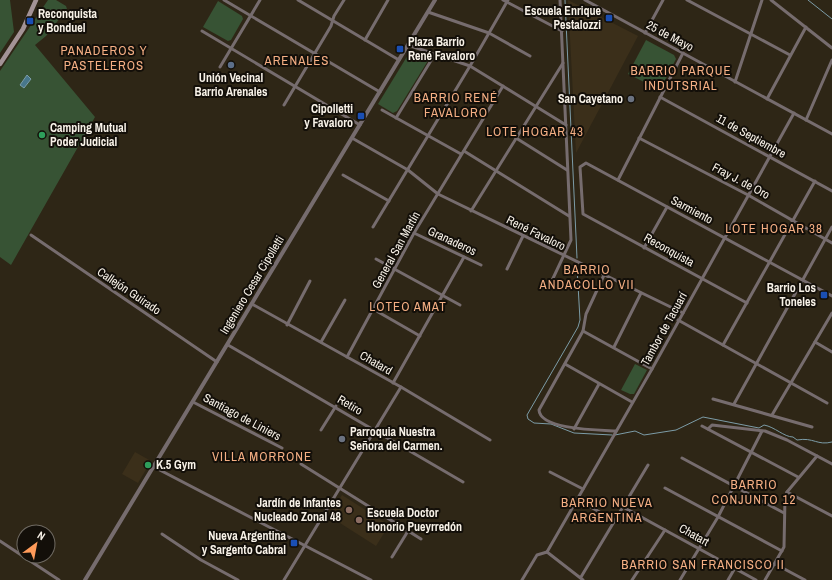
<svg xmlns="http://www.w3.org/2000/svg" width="832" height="580" font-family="'Archivo Narrow',sans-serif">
<rect width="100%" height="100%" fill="#2e2616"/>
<g fill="#3b2f1a">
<polygon points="568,0 638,36 576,153 569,18"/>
<polygon points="135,452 151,461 138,483 122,474"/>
<polygon points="342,495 389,525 376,546 329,516"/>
</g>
<g fill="#375334">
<polygon points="0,0 10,0 14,32 0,53"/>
<polygon points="48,0 56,0 66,6 67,9 46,36 35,45 95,117 11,265 0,257 0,71"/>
<polygon points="218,1 242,16 243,19 231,40 228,41 203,27"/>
<polygon points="646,40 674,55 676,59 660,90 628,74"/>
<polygon points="411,50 428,54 429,59 397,111 393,113 378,104"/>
<polygon points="635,364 647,370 634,394 630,394 621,390"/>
</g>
<polygon fill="#47778b" stroke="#7c9ca7" points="27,75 31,79 24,88 20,85"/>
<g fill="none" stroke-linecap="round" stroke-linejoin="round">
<g stroke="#7c9ca7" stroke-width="1">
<polyline points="565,0 577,258"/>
<polyline points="808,0 832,19"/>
<polyline points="577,267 580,320 578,327 527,415 528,419 534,423 551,424 574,433 612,435"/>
<path d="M615,435L635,431L644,435L676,430L703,417L759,428L764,425C775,427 784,437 793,437L797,440C814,437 817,446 832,442"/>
</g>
<g stroke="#766c6e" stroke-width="3">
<polyline points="224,0 380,92"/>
<polyline points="298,0 399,60"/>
<polyline points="503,0 562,31"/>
<polyline points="585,0 832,134"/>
<polyline points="687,0 790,55"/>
<polyline points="771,0 832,48"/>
<polyline points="428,12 489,33 530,56"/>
<polyline points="202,31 360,125"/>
<polyline points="645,33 663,0"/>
<polyline points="365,40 388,0"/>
<polyline points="408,45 470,66 566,125"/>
<polyline points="220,67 260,0"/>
<polyline points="735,82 762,0"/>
<polyline points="660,97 832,191"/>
<polyline points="767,99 806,27"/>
<polyline points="284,105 331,26 334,16 344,0"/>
<polyline points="382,110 461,154"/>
<polyline points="396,118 435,54"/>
<polyline points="806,120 832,60"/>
<polyline points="352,138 408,170 438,194 683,313"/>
<polyline points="516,138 567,170"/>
<polyline points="639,138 748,195 832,243"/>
<polyline points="464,151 569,216"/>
<polyline points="343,175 389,201"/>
<polyline points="618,180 683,53"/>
<polyline points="471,211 563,63"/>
<polyline points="373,227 470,66 508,0"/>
<polyline points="414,233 481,265"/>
<polyline points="31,235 217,362"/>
<polyline points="644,248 667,207"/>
<polyline points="376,259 460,305"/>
<polyline points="507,269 523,236"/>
<path d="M604,275L586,314L583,331L539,410C540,430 600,430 616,431"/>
<polyline points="548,289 571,240 560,0"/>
<polyline points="747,303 583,214 580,167 586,163 832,296"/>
<polyline points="252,304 401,387 490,440"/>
<polyline points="373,309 420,336"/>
<polyline points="678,320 827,403"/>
<polyline points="287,325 310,281"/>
<polyline points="583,331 652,369"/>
<polyline points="321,342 345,300"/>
<polyline points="815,342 832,352"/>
<polyline points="228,345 463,482"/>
<polyline points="723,345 815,181"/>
<polyline points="614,347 641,293"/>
<polyline points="347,357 414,233 503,86"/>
<polyline points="565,364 632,402"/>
<polyline points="393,383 464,257"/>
<polyline points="713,399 812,427"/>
<polyline points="193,402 282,448"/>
<polyline points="734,404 832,227"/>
<polyline points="772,415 832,313"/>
<polyline points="702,426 798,477"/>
<polyline points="574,429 599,384"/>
<polyline points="708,429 712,425 765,431 787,440 832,464"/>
<polyline points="321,430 336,406"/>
<polyline points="682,458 784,513"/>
<polyline points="301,464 421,539"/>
<polyline points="154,467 371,580"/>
<polyline points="550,472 583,489"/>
<polyline points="665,488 782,551"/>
<polyline points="787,492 832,516"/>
<polyline points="577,499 615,521"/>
<polyline points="623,507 756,580"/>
<polyline points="162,534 201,560 238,580"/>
<polyline points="0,541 59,580"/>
<polyline points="547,552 652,369 794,113"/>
<polyline points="547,552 583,580"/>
<polyline points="392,557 408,531"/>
<polyline points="775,564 805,580"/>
<polyline points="581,577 648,465"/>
<polyline points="284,580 401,387"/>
<polyline points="522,580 537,555 547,552"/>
<polyline points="632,580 665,530"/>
<polyline points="680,580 718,517 762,431"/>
<polyline points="728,580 735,568"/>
<polyline points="765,580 784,547 785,498 787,492 817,456"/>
</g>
<polyline stroke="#766c6e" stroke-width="4" points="85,580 435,0"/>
<polyline stroke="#a39396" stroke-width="4.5" points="0,64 23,29 36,0"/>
</g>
<g fill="#1a4fb4" stroke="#130f09" stroke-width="1.5">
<rect x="605" y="14" width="8" height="8" rx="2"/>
<rect x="26" y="17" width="8" height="8" rx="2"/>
<rect x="396" y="45" width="8" height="8" rx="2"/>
<rect x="357" y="112" width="8" height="8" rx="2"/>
<rect x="820" y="291" width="8" height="8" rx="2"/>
<rect x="290" y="539" width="8" height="8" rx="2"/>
</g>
<circle fill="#5c6f8a" stroke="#130f09" stroke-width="1.5" cx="231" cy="65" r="4"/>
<g fill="#6b7280" stroke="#130f09" stroke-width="1.5">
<circle cx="631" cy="99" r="4"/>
<circle cx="342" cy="439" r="4"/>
</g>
<g fill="#2e9e5b" stroke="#130f09" stroke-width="1.5">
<circle cx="42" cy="135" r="4"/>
<circle cx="148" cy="465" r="4"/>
</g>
<g fill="#8d6e63" stroke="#130f09" stroke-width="1.5">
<circle cx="349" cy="510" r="4"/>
<circle cx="359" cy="520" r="4"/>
</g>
<g text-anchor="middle" stroke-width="4" stroke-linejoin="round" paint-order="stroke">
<g font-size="12" font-weight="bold" fill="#f8f2e8" stroke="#130f09" text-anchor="end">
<text x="601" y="15">Escuela Enrique<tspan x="601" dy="14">Pestalozzi</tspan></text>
<text x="38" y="18" text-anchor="start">Reconquista<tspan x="38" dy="14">y Bonduel</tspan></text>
<text x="408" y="46" text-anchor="start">Plaza Barrio<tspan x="408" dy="14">René Favaloro</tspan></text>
<text x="231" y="82" text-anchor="middle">Unión Vecinal<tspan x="231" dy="14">Barrio Arenales</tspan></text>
<text x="623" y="103">San Cayetano</text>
<text x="353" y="113">Cipolletti<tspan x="353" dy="14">y Favaloro</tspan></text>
<text x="50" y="132" text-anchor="start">Camping Mutual<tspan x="50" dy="14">Poder Judicial</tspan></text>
<text x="816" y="292">Barrio Los<tspan x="816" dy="14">Toneles</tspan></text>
<text x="350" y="436" text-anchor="start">Parroquia Nuestra<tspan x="350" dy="14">Señora del Carmen.</tspan></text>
<text x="156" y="469" text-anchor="start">K.5 Gym</text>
<text x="341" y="507">Jardín de Infantes<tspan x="341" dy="14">Nucleado Zonal 48</tspan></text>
<text x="367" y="517" text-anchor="start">Escuela Doctor<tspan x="367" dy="14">Honorio Pueyrredón</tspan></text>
<text x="286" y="540">Nueva Argentina<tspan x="286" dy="14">y Sargento Cabral</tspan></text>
</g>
<g font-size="12" fill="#f8f2e8" stroke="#130f09">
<text transform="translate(670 36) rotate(28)" y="4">25 de Mayo</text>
<text transform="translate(751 136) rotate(29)" y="4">11 de Septiembre</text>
<text transform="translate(741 181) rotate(28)" y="4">Fray J. de Oro</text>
<text transform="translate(692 210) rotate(28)" y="4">Sarmiento</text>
<text transform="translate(536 233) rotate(26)" y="4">René Favaloro</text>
<text transform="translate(452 241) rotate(25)" y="4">Granaderos</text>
<text transform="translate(396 250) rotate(-61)" y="4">General San Martín</text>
<text transform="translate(669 250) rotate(29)" y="4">Reconquista</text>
<text transform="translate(252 285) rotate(-59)" y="4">Ingeniero Cesar Cipolletti</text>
<text transform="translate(129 291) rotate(34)" y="4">Callejón Guirado</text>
<text transform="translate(664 329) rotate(-61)" y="4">Tambor de Tacuarí</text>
<text transform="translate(376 363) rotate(30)" y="4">Chatard</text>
<text transform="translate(350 405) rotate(30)" y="4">Retiro</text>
<text transform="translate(242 417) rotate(28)" y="4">Santiago de Liniers</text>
<text transform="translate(694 535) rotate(29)" y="4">Chatart</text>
</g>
<g font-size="13" letter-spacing="1" fill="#f5af84" stroke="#130f09">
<text x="104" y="55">PANADEROS Y<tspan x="104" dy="15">PASTELEROS</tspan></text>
<text x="297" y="65">ARENALES</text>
<text x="681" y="75">BARRIO PARQUE<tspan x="681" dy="15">INDUTSRIAL</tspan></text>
<text x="456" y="102">BARRIO RENÉ<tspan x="456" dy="15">FAVALORO</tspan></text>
<text x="535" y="136">LOTE HOGAR 43</text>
<text x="774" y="233">LOTE HOGAR 38</text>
<text x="587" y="274">BARRIO<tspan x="587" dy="15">ANDACOLLO VII</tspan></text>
<text x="408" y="311">LOTEO AMAT</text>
<text x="262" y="461">VILLA MORRONE</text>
<text x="754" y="489">BARRIO<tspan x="754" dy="15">CONJUNTO 12</tspan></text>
<text x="607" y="507">BARRIO NUEVA<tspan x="607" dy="15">ARGENTINA</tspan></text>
<text x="703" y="569">BARRIO SAN FRANCISCO II</text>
</g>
</g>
<g transform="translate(36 544) rotate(32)"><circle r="19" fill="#130f09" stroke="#6f6a62"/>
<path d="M0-3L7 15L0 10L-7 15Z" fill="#ff9b5a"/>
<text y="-6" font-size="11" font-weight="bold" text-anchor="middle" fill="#f8f2e8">N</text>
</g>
</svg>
